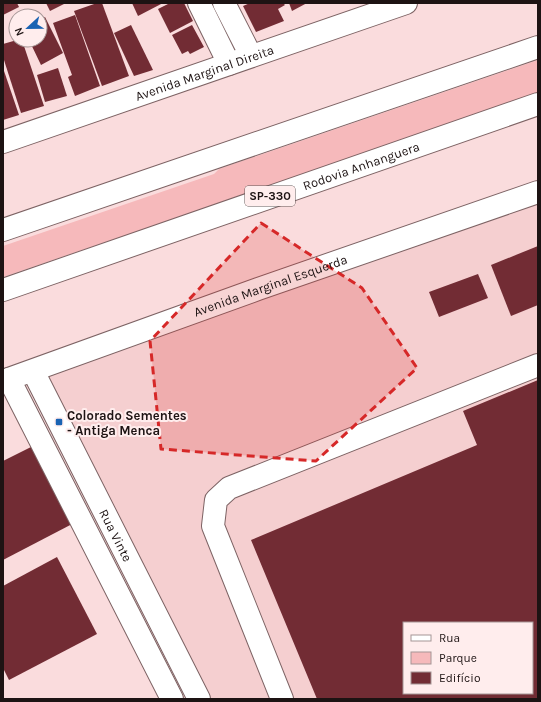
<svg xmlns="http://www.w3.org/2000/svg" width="541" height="702" font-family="Karla,sans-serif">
<rect width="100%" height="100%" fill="#fadcdd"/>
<path fill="#f5cfd0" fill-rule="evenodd" d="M538,192V699H204L39,372ZM404,623H532V693H404Z"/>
<polygon fill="#f6b9bb" points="538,60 538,95 3,277 3,246 214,174 219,169"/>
<g fill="#722c34" fill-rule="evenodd">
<polygon points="3,3 17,3 19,7 3,15"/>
<polygon points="46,3 66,3 50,11"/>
<polygon points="97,3 102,3 129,76 102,86 74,11"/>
<polygon points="132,3 163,3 138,16"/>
<polygon points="170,3 184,3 193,21 170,33 158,9"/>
<polygon points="250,3 283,3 285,5 278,9 284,21 256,32 243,6"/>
<polygon points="289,3 307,3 292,11"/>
<polygon points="75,15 100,86 75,96 68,77 72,75 53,23"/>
<polygon points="45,17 63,53 41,65 29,40 40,40 40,20"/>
<polygon points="131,25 153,70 134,76 114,33"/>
<polygon points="192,25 204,47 190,54 188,51 182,54 172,35"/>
<polygon points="17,40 22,40 44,106 21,113 3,57 3,44"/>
<polygon points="3,68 19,115 3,120"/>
<polygon points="58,68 67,96 45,102 37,75"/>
<polygon points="538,246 538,305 511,316 491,265"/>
<polygon points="478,274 488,298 439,317 429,292"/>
<path d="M538,380V699H317L251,540L477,445L463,411ZM404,623H532V693H404Z"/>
<polygon points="35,445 76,522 3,560 3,461"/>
<polygon points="57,557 97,634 9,680 3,668 3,586"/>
</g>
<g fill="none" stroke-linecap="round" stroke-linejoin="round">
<defs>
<g id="minor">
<polyline points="199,3 229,64"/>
<polyline points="224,3 251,56"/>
<path id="s1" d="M33,371L199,699"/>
<polyline points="9,379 172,699"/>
<polyline points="282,699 213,526 216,500 229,488 538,365"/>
</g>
<g id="major">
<path id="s2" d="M3,142L406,3"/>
<path id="s3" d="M3,381L258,289L538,192"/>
</g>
<g id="highway">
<polyline points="3,230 538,47"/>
<path id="s4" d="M3,290L538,104"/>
</g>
</defs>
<use href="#minor" stroke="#7d6364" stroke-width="24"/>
<use href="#major" stroke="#7d6364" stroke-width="24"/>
<use href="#highway" stroke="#7d6364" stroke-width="24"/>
<use href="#minor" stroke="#fff" stroke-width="22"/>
<use href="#major" stroke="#fff" stroke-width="22"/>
<use href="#highway" stroke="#fff" stroke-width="22"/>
</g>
<path fill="#d62828" fill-opacity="0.2" stroke="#d62828" stroke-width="3" stroke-dasharray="8 5" stroke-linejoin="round" d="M261,223L362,288L417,368L316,461L161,449L150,341Z"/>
<rect fill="#1a63b3" stroke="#ffeded" stroke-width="1.5" x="55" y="418" width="8" height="8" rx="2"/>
<g text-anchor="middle" stroke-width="4" stroke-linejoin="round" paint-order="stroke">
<rect fill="#ffeded" stroke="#615454" stroke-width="1" x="245" y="186" width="50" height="20" rx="3"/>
<g font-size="12" font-weight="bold" fill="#1d1313">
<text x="270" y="200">SP-330</text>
</g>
<g font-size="13" fill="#1d1313" stroke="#ffeded">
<text dy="5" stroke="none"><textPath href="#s2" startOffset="213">Avenida Marginal Direita</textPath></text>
<text dy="5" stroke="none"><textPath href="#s4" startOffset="379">Rodovia Anhanguera</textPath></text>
<text dy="5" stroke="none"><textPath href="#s3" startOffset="284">Avenida Marginal Esquerda</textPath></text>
<text dy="5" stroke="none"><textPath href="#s1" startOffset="184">Rua Vinte</textPath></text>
</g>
<g font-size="13" font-weight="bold" fill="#1d1313" stroke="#ffeded" text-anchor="start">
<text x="67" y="420">Colorado Sementes<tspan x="67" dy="15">- Antiga Menca</tspan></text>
</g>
</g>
<rect width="541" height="702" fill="none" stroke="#1d1313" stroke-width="8"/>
<rect x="403" y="622" width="130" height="72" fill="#ffeded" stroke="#a59696"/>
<rect x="411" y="635" width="20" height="6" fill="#ffffff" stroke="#a59696"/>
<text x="439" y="642" font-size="12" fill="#1d1313">Rua</text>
<rect x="411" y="652" width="20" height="12" fill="#f6b9bb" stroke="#a59696"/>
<text x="439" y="662" font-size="12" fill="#1d1313">Parque</text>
<rect x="411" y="672" width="20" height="12" fill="#722c34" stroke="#a59696"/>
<text x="439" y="682" font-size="12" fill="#1d1313">Edifício</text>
<g transform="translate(28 28) rotate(248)"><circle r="19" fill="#ffeded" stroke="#a59696"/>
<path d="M0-3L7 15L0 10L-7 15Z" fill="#1a63b3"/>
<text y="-6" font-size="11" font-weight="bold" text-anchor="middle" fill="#1d1313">N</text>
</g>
</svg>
